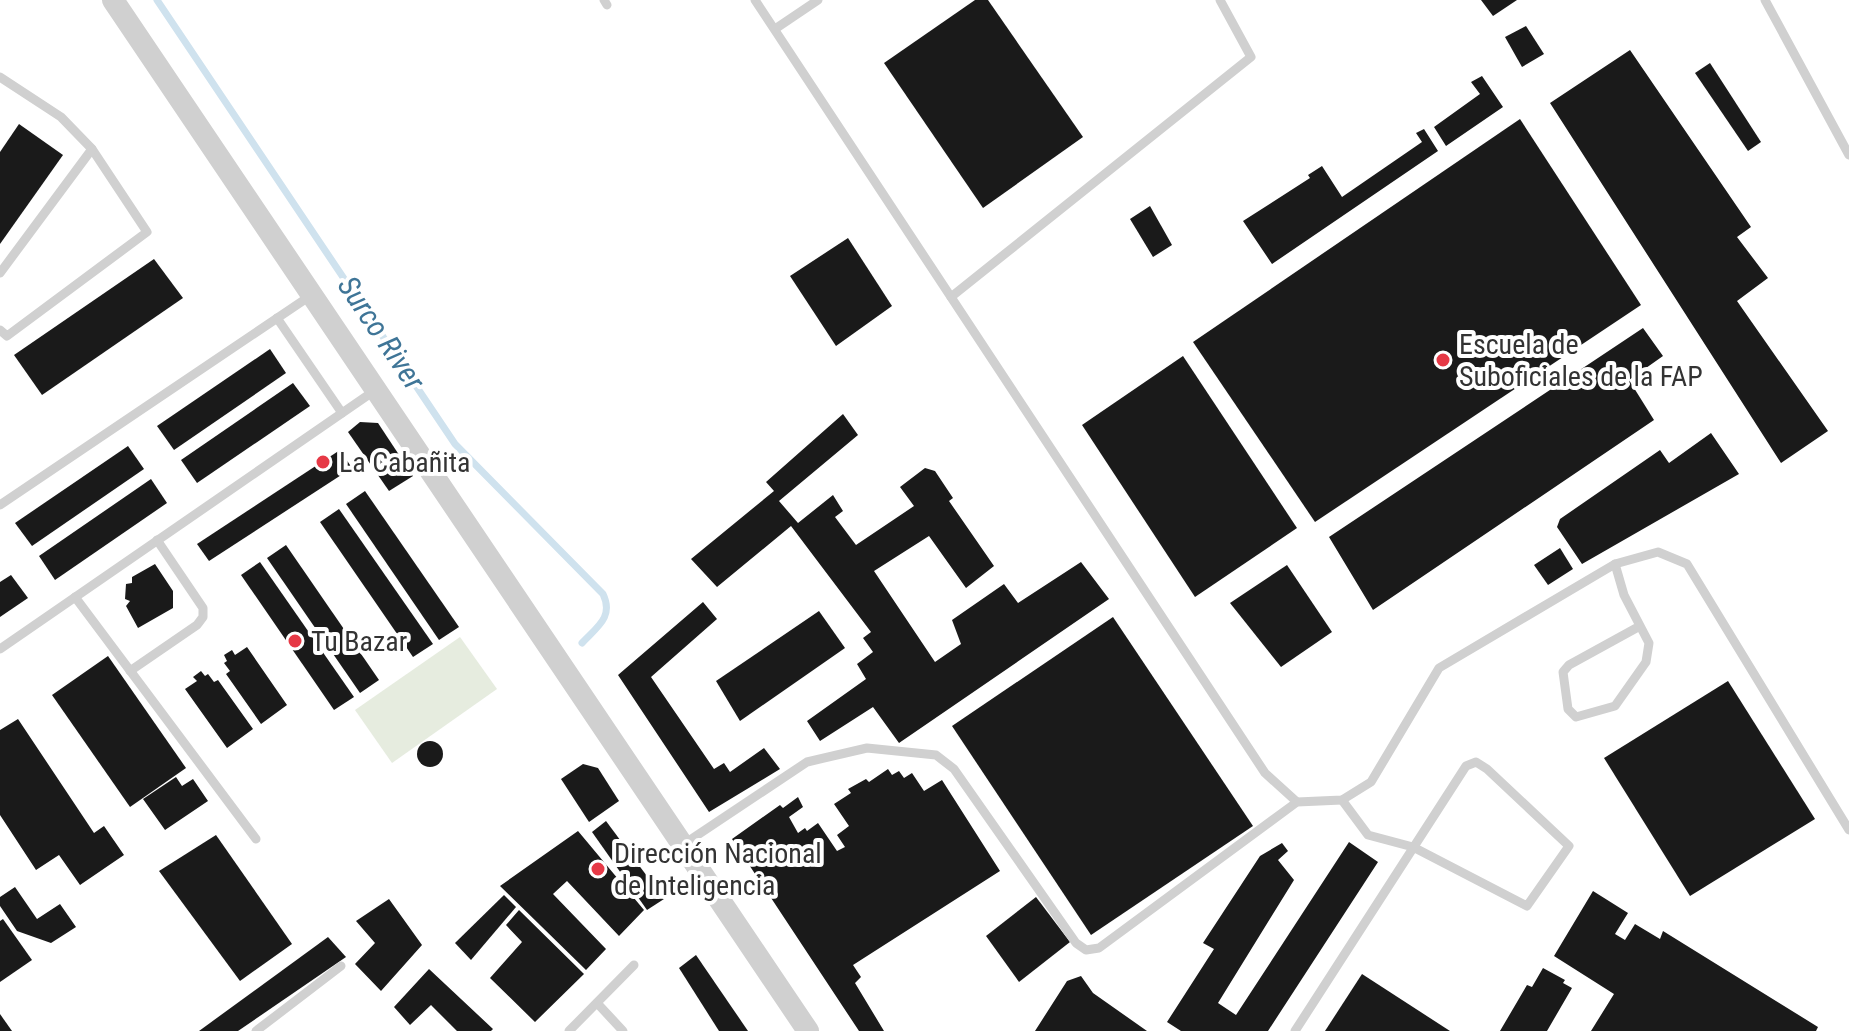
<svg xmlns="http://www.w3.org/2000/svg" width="1849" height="1031" font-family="'Roboto Condensed',sans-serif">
<rect width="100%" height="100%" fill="#fff"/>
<polygon fill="#e6ecdf" points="460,637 497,689 392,763 355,710"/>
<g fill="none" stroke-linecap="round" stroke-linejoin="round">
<path stroke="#cfe2ee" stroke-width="7" d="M157,0L455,444L603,594C614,617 597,627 582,643"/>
</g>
<g fill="#1a1a1a">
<polygon points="975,0 988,0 1083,137 983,208 884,63"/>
<polygon points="1481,0 1517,0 1493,16"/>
<polygon points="1526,26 1544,54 1522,67 1505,37"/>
<polygon points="1630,50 1751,227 1737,237 1768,278 1737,301 1828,431 1781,463 1550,103"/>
<polygon points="1710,63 1761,142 1748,151 1695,73"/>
<polygon points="1482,76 1503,107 1446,146 1434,127 1480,94 1471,82"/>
<polygon points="1520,119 1641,305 1315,522 1193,342"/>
<polygon points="19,124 63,155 0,244 0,152"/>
<polygon points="1424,129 1438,151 1272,264 1243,221 1310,178 1308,175 1322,166 1342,197 1422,142 1416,133"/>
<polygon points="1150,206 1172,245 1153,257 1130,219"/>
<polygon points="848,238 892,306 836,346 790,276"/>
<polygon points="154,259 183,298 42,395 14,355"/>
<polygon points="1643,328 1663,356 1629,380 1654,420 1373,610 1329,537"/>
<polygon points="270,349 286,373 174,450 157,426"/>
<polygon points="1183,356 1297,528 1195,597 1082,425"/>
<polygon points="293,383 310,406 197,483 181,460"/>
<polygon points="843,414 858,435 779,501 798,523 833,495 843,511 835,517 856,545 914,506 900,487 925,468 935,471 953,498 949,501 994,566 966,588 929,536 874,571 935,662 961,644 952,620 1004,584 1018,603 1081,562 1109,599 899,743 873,707 820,741 807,721 866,679 857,664 873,652 863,638 871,632 791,526 717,587 691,559 774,491 766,482"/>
<polygon points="360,422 378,423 413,476 389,491 348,432"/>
<polygon points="1711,433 1739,474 1582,564 1557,527 1560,519 1660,450 1669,463"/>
<polygon points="128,446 144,469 32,546 15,523"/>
<polygon points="340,450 352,468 209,561 197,544"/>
<polygon points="151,479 167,503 55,580 39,556"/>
<polygon points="365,491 459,627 439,640 346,504"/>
<polygon points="339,509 433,644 413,657 320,522"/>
<polygon points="286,545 379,680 360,693 267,558"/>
<polygon points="1560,548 1573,569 1548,585 1534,565"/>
<polygon points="260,562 354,697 334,710 241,575"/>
<polygon points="155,564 173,591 173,608 138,628 126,606 130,601 125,599 126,584 132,583 132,577"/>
<polygon points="1287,565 1332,632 1281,667 1230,603"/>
<polygon points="11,575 28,598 0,617 0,582"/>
<polygon points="703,602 717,619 651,677 714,769 724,763 730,772 764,748 780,769 709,812 618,675"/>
<polygon points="819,611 845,648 740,721 716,681"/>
<polygon points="1113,617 1253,826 1091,935 952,726"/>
<polygon points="247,647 287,705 261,724 226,674 230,671 224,663 227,661 224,655 232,650 235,655"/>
<polygon points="108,656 186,768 130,807 52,695"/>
<polygon points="201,671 205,676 208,674 214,682 218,680 253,729 227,748 185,689 197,681 193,677"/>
<polygon points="1728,681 1815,819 1690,896 1604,758"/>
<polygon points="18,719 94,833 104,826 124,855 80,885 59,855 36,870 0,815 0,730"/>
<circle cx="430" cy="754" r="13"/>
<polygon points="583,764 598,768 619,801 589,822 561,779"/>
<polygon points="888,769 892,775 899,771 904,778 912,773 924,791 942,780 1000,871 853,965 861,977 855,983 884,1031 859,1031 732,839 780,805 783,808 798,797 803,807 789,817 798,833 805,828 807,831 818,823 837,851 845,847 837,835 849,826 834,804 851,793 848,789 866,779 869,782"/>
<polygon points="176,777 182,786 193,779 208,801 165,830 143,799"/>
<polygon points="606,821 664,899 647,910 592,832"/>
<polygon points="578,831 644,910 619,936 567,881 553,894 606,949 586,970 500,886"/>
<polygon points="216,835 292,944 240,981 159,871"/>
<polygon points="1349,842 1378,862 1268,1031 1181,1031 1167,1022 1214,949 1203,943 1260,856 1282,843 1288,851 1278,860 1294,880 1218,1003 1236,1015"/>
<polygon points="15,887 37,919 60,904 76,927 51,943 17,931 0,906 0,897"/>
<polygon points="1593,891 1628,913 1615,934 1625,940 1635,924 1660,939 1663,931 1818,1027 1816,1031 1591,1031 1614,994 1554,956"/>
<polygon points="504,895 516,907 471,960 455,943"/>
<polygon points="1036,897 1070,942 1019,982 986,936"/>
<polygon points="389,899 422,945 381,991 355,964 375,943 356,921"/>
<polygon points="519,910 584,974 535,1022 490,978 522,942 506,925"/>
<polygon points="3,919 32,960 0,982 0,921"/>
<polygon points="328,937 346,957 238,1031 199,1031"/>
<polygon points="696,955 748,1031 719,1031 679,968"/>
<polygon points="1543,968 1565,980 1563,983 1572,988 1547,1031 1500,1031 1527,985 1532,987"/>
<polygon points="429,969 493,1029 491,1031 457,1031 431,1005 410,1025 394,1007"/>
<polygon points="1362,974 1450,1031 1325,1031"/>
<polygon points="1081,976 1093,993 1147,1031 1035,1031 1067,981"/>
<polygon points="0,1014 12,1031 0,1031"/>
</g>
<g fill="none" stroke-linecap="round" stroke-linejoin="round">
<g stroke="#d0d0d0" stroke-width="9">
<polyline points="604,0 607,5"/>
<polyline points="755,0 1265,773 1297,802"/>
<polyline points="1765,0 1849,155"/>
<polyline points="775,29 818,0"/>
<polyline points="0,77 61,117 92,149 147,232 7,336 0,330"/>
<polyline points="0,273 92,149"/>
<polyline points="951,297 1251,57 1220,0"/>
<polyline points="277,318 342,413"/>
<polyline points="0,505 310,296"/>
<polyline points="1615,564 1624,595 1649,643 1646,662 1615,706 1576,717 1568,709 1563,672 1569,665 1640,626"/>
<polyline points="75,597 256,839"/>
<polyline points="0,649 374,391"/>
<polyline points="130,671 197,625 203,617 203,608 157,540"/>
<polyline points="684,844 807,762 867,748 936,755 954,769 1076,943 1086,950 1099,948 1297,802 1342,800 1371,782 1439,668 1615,564 1658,552 1687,564 1849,830"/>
<polyline points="597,1003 623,1031"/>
<polyline points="256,1031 341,966"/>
<polyline points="569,1031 634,965"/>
<polyline points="1295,1031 1466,766 1476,762 1487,769 1569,846 1527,906 1413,847 1368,835 1342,800"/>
</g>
<polyline stroke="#d0d0d0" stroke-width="22" points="113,0 808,1031"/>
</g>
<g fill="#e63946" stroke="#fff" stroke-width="3">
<circle cx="1443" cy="360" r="8"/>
<circle cx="323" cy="462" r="8"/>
<circle cx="295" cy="641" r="8"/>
<circle cx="598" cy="869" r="8"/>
</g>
<g text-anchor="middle" stroke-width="8" stroke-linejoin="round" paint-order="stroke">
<g font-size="28" fill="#333" stroke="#fff" text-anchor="start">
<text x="1459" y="354">Escuela de<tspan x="1459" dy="32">Suboficiales de la FAP</tspan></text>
<text x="339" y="472">La Cabañita</text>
<text x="311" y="651">Tu Bazar</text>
<text x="614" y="863">Dirección Nacional<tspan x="614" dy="32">de Inteligencia</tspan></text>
</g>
<g font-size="30" font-style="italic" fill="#3f7597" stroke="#fff">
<text transform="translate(381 333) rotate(56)" y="10">Surco River</text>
</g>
</g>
</svg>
